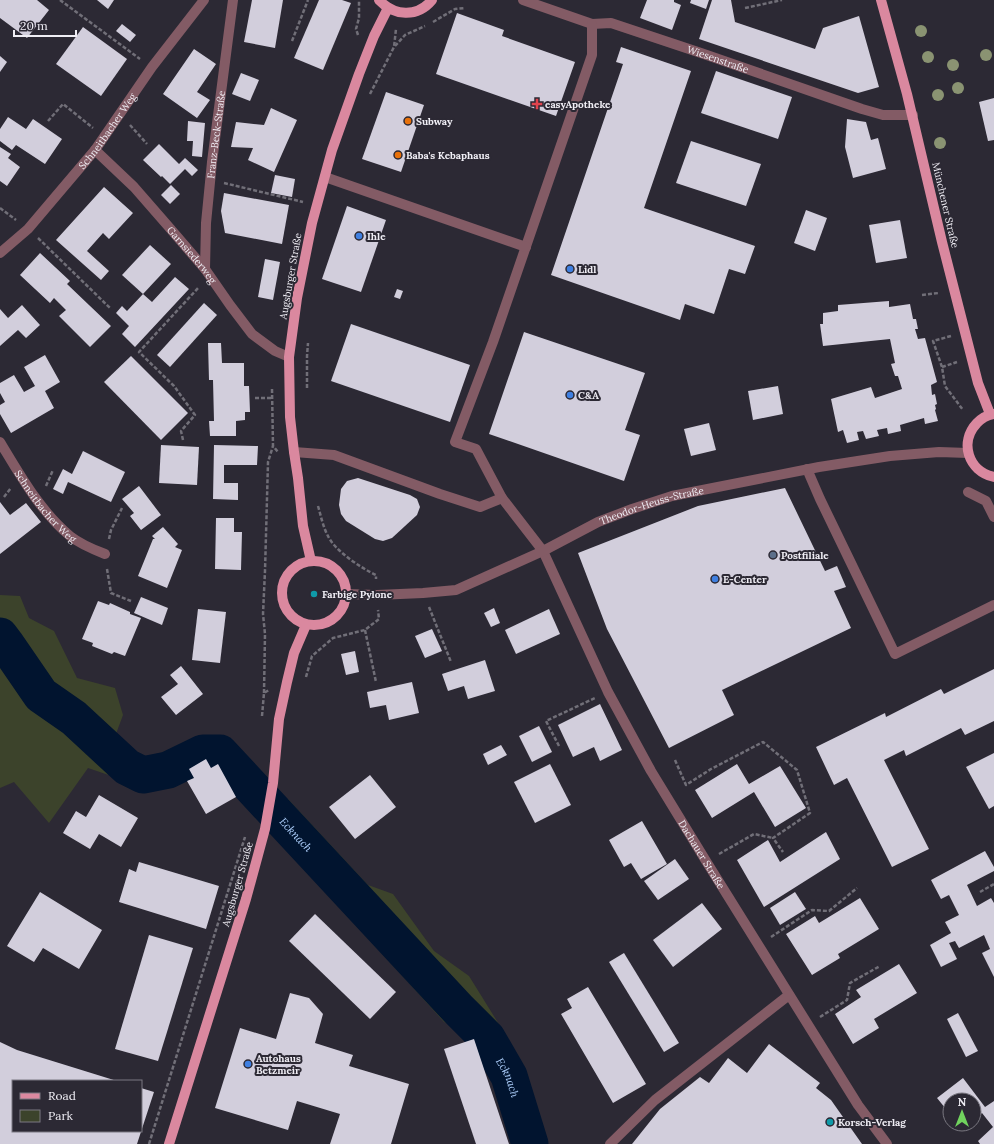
<svg xmlns="http://www.w3.org/2000/svg" width="994" height="1144" font-family="Lora,serif">
<rect width="100%" height="100%" fill="#2c2934"/>
<g fill="#3c432b">
<polygon points="0,595 20,596 29,618 54,631 77,678 115,688 123,715 113,742 126,759 140,766 168,764 206,744 218,744 239,763 252,776 247,793 214,758 205,757 172,777 141,786 88,768 49,823 14,782 0,788"/>
<polygon points="288,799 368,885 393,894 434,951 469,976 505,1034 520,1075 537,1144 513,1144 477,1037 444,1022 279,839"/>
</g>
<g fill="none" stroke-linecap="round" stroke-linejoin="round">
<path stroke="#01142f" stroke-width="37" id="s1" d="M0,636L6,644L41,695L74,718L127,767L143,775L168,770L203,753H220L458,1009L487,1038L509,1076L530,1144"/>
</g>
<g fill="#d2cedc">
<polygon points="0,0 37,0 49,10 27,38 0,18"/>
<polygon points="97,0 114,0 108,9"/>
<polygon points="252,0 283,0 275,48 244,42"/>
<polygon points="319,0 342,0 351,3 323,70 294,58"/>
<polygon points="647,0 674,0 674,2 681,5 672,30 640,18"/>
<polygon points="691,0 709,0 706,9 690,3"/>
<polygon points="712,0 731,0 735,22 815,49 823,28 859,16 879,87 858,93 699,39"/>
<polygon points="457,13 504,30 502,36 575,62 556,116 436,74"/>
<polygon points="122,24 136,35 130,42 116,31"/>
<polygon points="83,27 127,59 101,96 56,64"/>
<polygon points="621,47 691,71 644,208 755,246 745,274 729,269 714,314 685,304 680,320 551,275 623,64 616,62"/>
<polygon points="194,49 216,64 197,92 210,100 197,118 163,94"/>
<polygon points="0,56 7,62 0,72"/>
<polygon points="716,71 792,97 778,139 701,113"/>
<polygon points="241,73 259,80 250,101 232,94"/>
<polygon points="386,92 424,105 401,172 362,159"/>
<polygon points="994,98 994,140 988,141 979,102"/>
<polygon points="271,108 297,120 274,172 248,160 253,148 231,147 236,122 264,125"/>
<polygon points="8,117 26,129 33,119 62,139 45,164 16,145 12,150 0,141 0,129"/>
<polygon points="847,119 866,122 871,140 878,138 886,169 853,178 845,147"/>
<polygon points="188,121 205,123 202,157 192,156 193,141 187,141"/>
<polygon points="691,141 761,164 746,206 676,183"/>
<polygon points="159,144 179,164 185,158 198,170 192,176 185,169 170,184 162,176 161,177 143,160"/>
<polygon points="0,147 11,154 8,158 20,167 7,186 0,181"/>
<polygon points="275,175 295,179 292,197 271,193"/>
<polygon points="171,185 180,194 170,204 161,195"/>
<polygon points="104,187 133,213 109,239 103,233 87,251 109,271 101,280 56,240"/>
<polygon points="224,193 289,205 282,244 225,233 221,211"/>
<polygon points="347,206 386,220 361,292 322,279"/>
<polygon points="806,210 827,218 815,251 794,243"/>
<polygon points="900,220 907,258 876,263 869,225"/>
<polygon points="150,245 171,264 143,294 122,275"/>
<polygon points="40,253 70,281 67,284 111,326 90,347 59,316 66,310 54,298 50,303 20,275"/>
<polygon points="265,259 280,262 273,300 258,297"/>
<polygon points="175,277 189,289 135,347 122,334 129,326 116,313 122,306 127,311 143,294 152,302"/>
<polygon points="397,289 403,291 400,299 394,297"/>
<polygon points="889,301 889,307 910,304 913,319 916,319 918,329 915,329 918,339 925,338 937,382 931,385 932,395 935,394 937,404 935,405 936,409 935,410 938,421 925,424 924,418 900,425 901,431 888,434 887,428 877,430 879,436 866,439 863,431 857,432 859,440 847,443 843,430 838,432 831,399 871,387 875,398 902,389 898,376 895,376 891,364 895,363 890,339 823,346 820,324 823,324 823,313 838,311 838,305"/>
<polygon points="204,303 217,315 170,367 157,355"/>
<polygon points="22,305 40,325 26,338 18,330 0,346 0,309 8,318"/>
<polygon points="351,324 470,365 450,422 331,381"/>
<polygon points="524,332 645,373 625,430 640,435 624,481 489,434"/>
<polygon points="208,343 221,343 222,363 244,363 244,386 249,386 250,412 245,412 245,420 236,421 236,436 210,436 209,421 214,421 213,380 209,380"/>
<polygon points="45,355 60,382 45,391 54,408 11,433 0,414 0,405 5,402 0,393 0,383 14,375 24,392 35,386 24,367"/>
<polygon points="131,356 188,413 161,440 104,382"/>
<polygon points="778,386 783,414 753,420 748,391"/>
<polygon points="709,423 716,450 691,456 684,429"/>
<polygon points="161,445 199,447 197,485 159,483"/>
<polygon points="214,445 258,446 257,465 224,465 224,483 238,483 238,500 213,499"/>
<polygon points="83,451 125,472 111,502 68,482 63,494 53,489 63,469 72,474"/>
<polygon points="358,478 410,495 417,499 420,507 417,515 392,538 383,541 375,539 346,521 341,514 339,505 341,489 347,481"/>
<polygon points="139,486 161,515 141,530 130,516 134,513 122,499"/>
<polygon points="785,488 825,571 837,566 846,587 834,591 851,628 722,690 734,715 669,748 607,629 578,553 698,506"/>
<polygon points="0,502 10,515 26,503 41,522 0,554"/>
<polygon points="216,518 234,518 234,532 242,532 241,570 215,569"/>
<polygon points="163,527 178,544 175,547 182,550 167,588 138,576 153,539 155,539 152,536"/>
<polygon points="141,597 168,608 162,625 134,613"/>
<polygon points="98,601 109,605 110,603 130,612 130,614 141,618 125,656 114,652 112,654 92,646 93,643 82,639"/>
<polygon points="494,608 500,623 491,627 484,613"/>
<polygon points="198,609 226,612 220,663 192,660"/>
<polygon points="549,609 560,634 516,654 505,630"/>
<polygon points="432,629 442,651 425,658 415,636"/>
<polygon points="355,651 359,672 346,675 341,654"/>
<polygon points="485,660 495,691 468,699 464,686 448,691 442,674"/>
<polygon points="181,666 203,694 176,715 161,697 178,684 170,675"/>
<polygon points="994,669 994,721 965,735 961,728 906,756 904,750 884,760 929,849 892,867 847,778 834,785 816,747 885,713 886,717 941,689 944,694"/>
<polygon points="412,682 419,713 389,720 386,705 370,708 367,692"/>
<polygon points="600,704 622,750 600,761 594,747 573,757 558,725"/>
<polygon points="539,726 552,752 532,762 519,736"/>
<polygon points="501,745 507,755 488,765 483,754"/>
<polygon points="994,753 994,806 989,809 966,767"/>
<polygon points="206,759 211,768 218,764 236,797 206,814 187,781 194,778 189,769"/>
<polygon points="550,764 571,805 535,823 514,782"/>
<polygon points="737,764 749,784 780,766 806,808 775,827 754,792 712,818 695,790"/>
<polygon points="370,775 396,807 355,839 329,807"/>
<polygon points="99,795 138,818 121,847 99,834 90,849 63,833 76,811 86,817"/>
<polygon points="642,821 667,864 641,879 631,863 624,867 609,840"/>
<polygon points="826,832 840,859 764,907 737,860 768,840 780,862"/>
<polygon points="985,851 994,867 994,871 967,885 977,906 991,898 994,903 994,977 982,953 990,949 984,935 959,948 955,941 949,943 957,959 941,967 930,945 951,933 945,922 959,915 949,895 941,899 931,880"/>
<polygon points="675,859 689,879 658,900 644,881"/>
<polygon points="139,862 219,886 206,929 119,902 129,869 136,872"/>
<polygon points="40,892 102,930 79,969 43,948 34,962 7,946"/>
<polygon points="795,892 806,909 780,925 770,908"/>
<polygon points="860,898 879,929 838,954 840,958 812,975 786,934 815,916 819,923"/>
<polygon points="702,903 722,929 673,967 653,940"/>
<polygon points="315,914 396,992 370,1019 289,941"/>
<polygon points="149,935 193,948 158,1061 115,1049"/>
<polygon points="624,953 679,1043 664,1052 609,962"/>
<polygon points="899,964 917,993 874,1019 879,1028 853,1044 835,1014 861,997 856,990"/>
<polygon points="588,987 646,1084 613,1103 561,1014 572,1008 567,999"/>
<polygon points="290,993 309,998 323,1014 315,1043 353,1055 349,1066 409,1084 391,1144 330,1144 340,1114 297,1101 288,1130 215,1108 240,1028 276,1039"/>
<polygon points="958,1013 978,1051 966,1057 947,1019"/>
<polygon points="474,1039 509,1144 476,1144 444,1049"/>
<polygon points="0,1042 17,1050 117,1081 13,1081 13,1131 141,1131 141,1088 154,1092 137,1144 0,1144"/>
<polygon points="769,1044 820,1083 816,1088 831,1100 862,1144 632,1144 660,1109 700,1077 709,1083 728,1058 747,1073"/>
<polygon points="963,1078 985,1107 994,1101 994,1144 980,1144 978,1141 993,1127 982,1113 974,1119 974,1100 950,1100 950,1114 937,1098"/>
<polygon points="958,1124 968,1124 961,1129"/>
</g>
<g fill="none" stroke-linecap="round" stroke-linejoin="round">
<g stroke="#716f78" stroke-width="2.5" stroke-dasharray="4 2" stroke-linecap="butt">
<polyline points="60,0 140,59"/>
<polyline points="745,8 782,0"/>
<polyline points="433,22 455,9 465,8"/>
<polyline points="358,35 356,29 359,18 359,0"/>
<polyline points="292,41 308,0"/>
<polyline points="395,46 405,35 425,26"/>
<polyline points="370,94 394,47 396,29"/>
<polyline points="48,121 63,104 93,128"/>
<polyline points="130,125 147,144"/>
<polyline points="224,183 303,202"/>
<polyline points="0,208 16,220"/>
<polyline points="38,238 110,308"/>
<polyline points="922,295 939,293"/>
<polyline points="951,336 933,341 942,367 945,386 963,410"/>
<polyline points="942,367 957,362"/>
<polyline points="307,388 307,356 308,343"/>
<polyline points="272,389 273,446 278,452"/>
<polyline points="255,398 272,398"/>
<polyline points="183,440 181,431 195,415 174,386 139,352 199,287"/>
<polyline points="46,486 53,470"/>
<polyline points="4,497 11,488"/>
<path d="M318,506C321,516 323,527 328,536C335,551 361,568 376,575V579"/>
<polyline points="109,539 111,530 122,508"/>
<polyline points="107,569 111,593 131,601"/>
<polyline points="429,607 451,662"/>
<polyline points="365,630 376,682"/>
<polyline points="306,677 312,656 333,638 365,630 379,619 378,610"/>
<polyline points="264,693 265,634 263,614 265,571 268,462 273,446"/>
<polyline points="262,716 264,693 269,690"/>
<polyline points="559,746 546,721 595,698"/>
<polyline points="675,760 686,785 711,769 763,742 797,770 810,813 773,838 783,852"/>
<polyline points="719,854 754,834 773,838"/>
<polyline points="980,892 994,884"/>
<polyline points="771,937 812,910 829,911 857,888"/>
<polyline points="820,1017 847,1000 850,983 880,966"/>
<polyline points="149,1144 245,837"/>
</g>
<g stroke="#835b65" stroke-width="10">
<path id="s2" d="M523,0L592,24L611,23L701,53L862,109L883,115H913"/>
<path id="s3" d="M592,24V55L493,342L455,442L476,449L502,498L543,551L608,692L651,771L706,861L858,1105L887,1144"/>
<path id="s4" d="M95,150L134,187L168,226L205,269L230,305L252,334L275,351L289,357"/>
<polyline points="325,177 526,247"/>
<path id="s5" d="M0,253L28,229L95,150L152,67L204,0"/>
<path id="s6" d="M205,269L206,223L212,162L233,0"/>
<path id="s7" d="M0,442C20,475 40,511 70,536C80,544 92,549 105,554"/>
<polyline points="294,452 334,455 440,494 480,507 502,498"/>
<polyline points="807,469 820,499 895,654 994,605"/>
<polyline points="968,492 986,501 994,517"/>
<path id="s8" d="M347,594L377,595L423,593L456,590L543,551L598,522L632,509L672,496L819,467L890,456L939,452L968,453"/>
<polyline points="610,1144 655,1100 789,995"/>
</g>
<g stroke="#da889f" stroke-width="10">
<path d="M379,0C394,16 417,18 432,0"/>
<polyline points="881,0 907,94 942,242 978,383 990,414"/>
<path d="M994,414C988,415 982,418 977,423C959,442 968,471 994,477"/>
<circle cx="314" cy="593" r="32"/>
<polyline points="311,561 303,526 298,478 294,452 290,417 289,357 297,298 312,223 332,150 359,74 374,36 388,8"/>
<polyline points="169,1144 246,899 258,855 265,829 273,783 279,719 287,682 294,653 306,625"/>
</g>
</g>
<g fill="#8a9372">
<circle cx="921" cy="31" r="6"/>
<circle cx="986" cy="55" r="6"/>
<circle cx="928" cy="57" r="6"/>
<circle cx="953" cy="65" r="6"/>
<circle cx="958" cy="88" r="6"/>
<circle cx="938" cy="95" r="6"/>
<circle cx="940" cy="143" r="6"/>
</g>
<path fill="#e0444e" stroke="#2c2934" stroke-width="1.5" d="M535 98h4v4h4v4h-4v4h-4v-4h-4v-4h4z"/>
<g fill="#e8710a" stroke="#2c2934" stroke-width="1.5">
<circle cx="408" cy="121" r="4"/>
<circle cx="398" cy="155" r="4"/>
</g>
<g fill="#3f7fe0" stroke="#2c2934" stroke-width="1.5">
<circle cx="359" cy="236" r="4"/>
<circle cx="570" cy="269" r="4"/>
<circle cx="570" cy="395" r="4"/>
<circle cx="715" cy="579" r="4"/>
<circle cx="248" cy="1064" r="4"/>
</g>
<circle fill="#5c6f8a" stroke="#2c2934" stroke-width="1.5" cx="773" cy="555" r="4"/>
<g fill="#0f9aa8" stroke="#2c2934" stroke-width="1.5">
<circle cx="314" cy="594" r="4"/>
<circle cx="830" cy="1122" r="4"/>
</g>
<g text-anchor="middle" stroke-width="4" stroke-linejoin="round" paint-order="stroke">
<g font-size="10" fill="#f0eef5" stroke="#2c2934">
<text dy="4" stroke="none"><textPath href="#s2" startOffset="205">Wiesenstraße</textPath></text>
<text dy="4" stroke="none"><textPath href="#s5" startOffset="163">Schneitbacher Weg</textPath></text>
<text dy="4" stroke="none"><textPath href="#s6" startOffset="135">Franz-Beck-Straße</textPath></text>
<text transform="translate(946 205) rotate(77)" y="4">Münchener Straße</text>
<text dy="4" stroke="none"><textPath href="#s4" startOffset="143">Garnsiederweg</textPath></text>
<text transform="translate(290 276) rotate(-80)" y="4">Augsburger Straße</text>
<text dy="4" stroke="none"><textPath href="#s7" startOffset="79">Schneitbacher Weg</textPath></text>
<text dy="4" stroke="none"><textPath href="#s8" startOffset="323">Theodor-Heuss-Straße</textPath></text>
<text dy="4" stroke="none"><textPath href="#s3" startOffset="929">Dachauer Straße</textPath></text>
<text transform="translate(237 884) rotate(-74)" y="4">Augsburger Straße</text>
</g>
<g font-size="10" font-weight="bold" fill="#f0eef5" stroke="#2c2934" text-anchor="start">
<text x="545" y="108">easyApotheke</text>
<text x="416" y="125">Subway</text>
<text x="406" y="159">Baba's Kebaphaus</text>
<text x="367" y="240">Ihle</text>
<text x="578" y="273">Lidl</text>
<text x="578" y="399">C&amp;A</text>
<text x="781" y="559">Postfiliale</text>
<text x="723" y="583">E-Center</text>
<text x="322" y="598">Farbige Pylone</text>
<text x="256" y="1062">Autohaus<tspan x="256" dy="12">Betzmeir</tspan></text>
<text x="838" y="1126">Korsch-Verlag</text>
</g>
<g font-size="11" font-style="italic" fill="#adcffc" stroke="#2c2934">
<text dy="4" stroke="none"><textPath href="#s1" startOffset="395">Ecknach</textPath></text>
<text dy="4" stroke="none"><textPath href="#s1" startOffset="719">Ecknach</textPath></text>
</g>
</g>
<rect x="12" y="1080" width="130" height="52" fill="#2c2934" stroke="#7a7881"/>
<rect x="20" y="1093" width="20" height="6" fill="#da889f" stroke="#7a7881"/>
<text x="48" y="1100" font-size="12" fill="#f0eef5">Road</text>
<rect x="20" y="1110" width="20" height="12" fill="#3c432b" stroke="#7a7881"/>
<text x="48" y="1120" font-size="12" fill="#f0eef5">Park</text>
<g transform="translate(962 1112)"><circle r="19" fill="#2c2934" stroke="#7a7881"/>
<path d="M0-3L7 15L0 10L-7 15Z" fill="#71d35e"/>
<text y="-6" font-size="11" font-weight="bold" text-anchor="middle" fill="#f0eef5">N</text>
</g>
<path d="M14 30v6h62v-6" fill="none" stroke="#f0eef5" stroke-width="2"/>
<text x="20" y="30" font-size="12" fill="#f0eef5" stroke="#2c2934" stroke-width="3" paint-order="stroke">20 m</text>
</svg>
